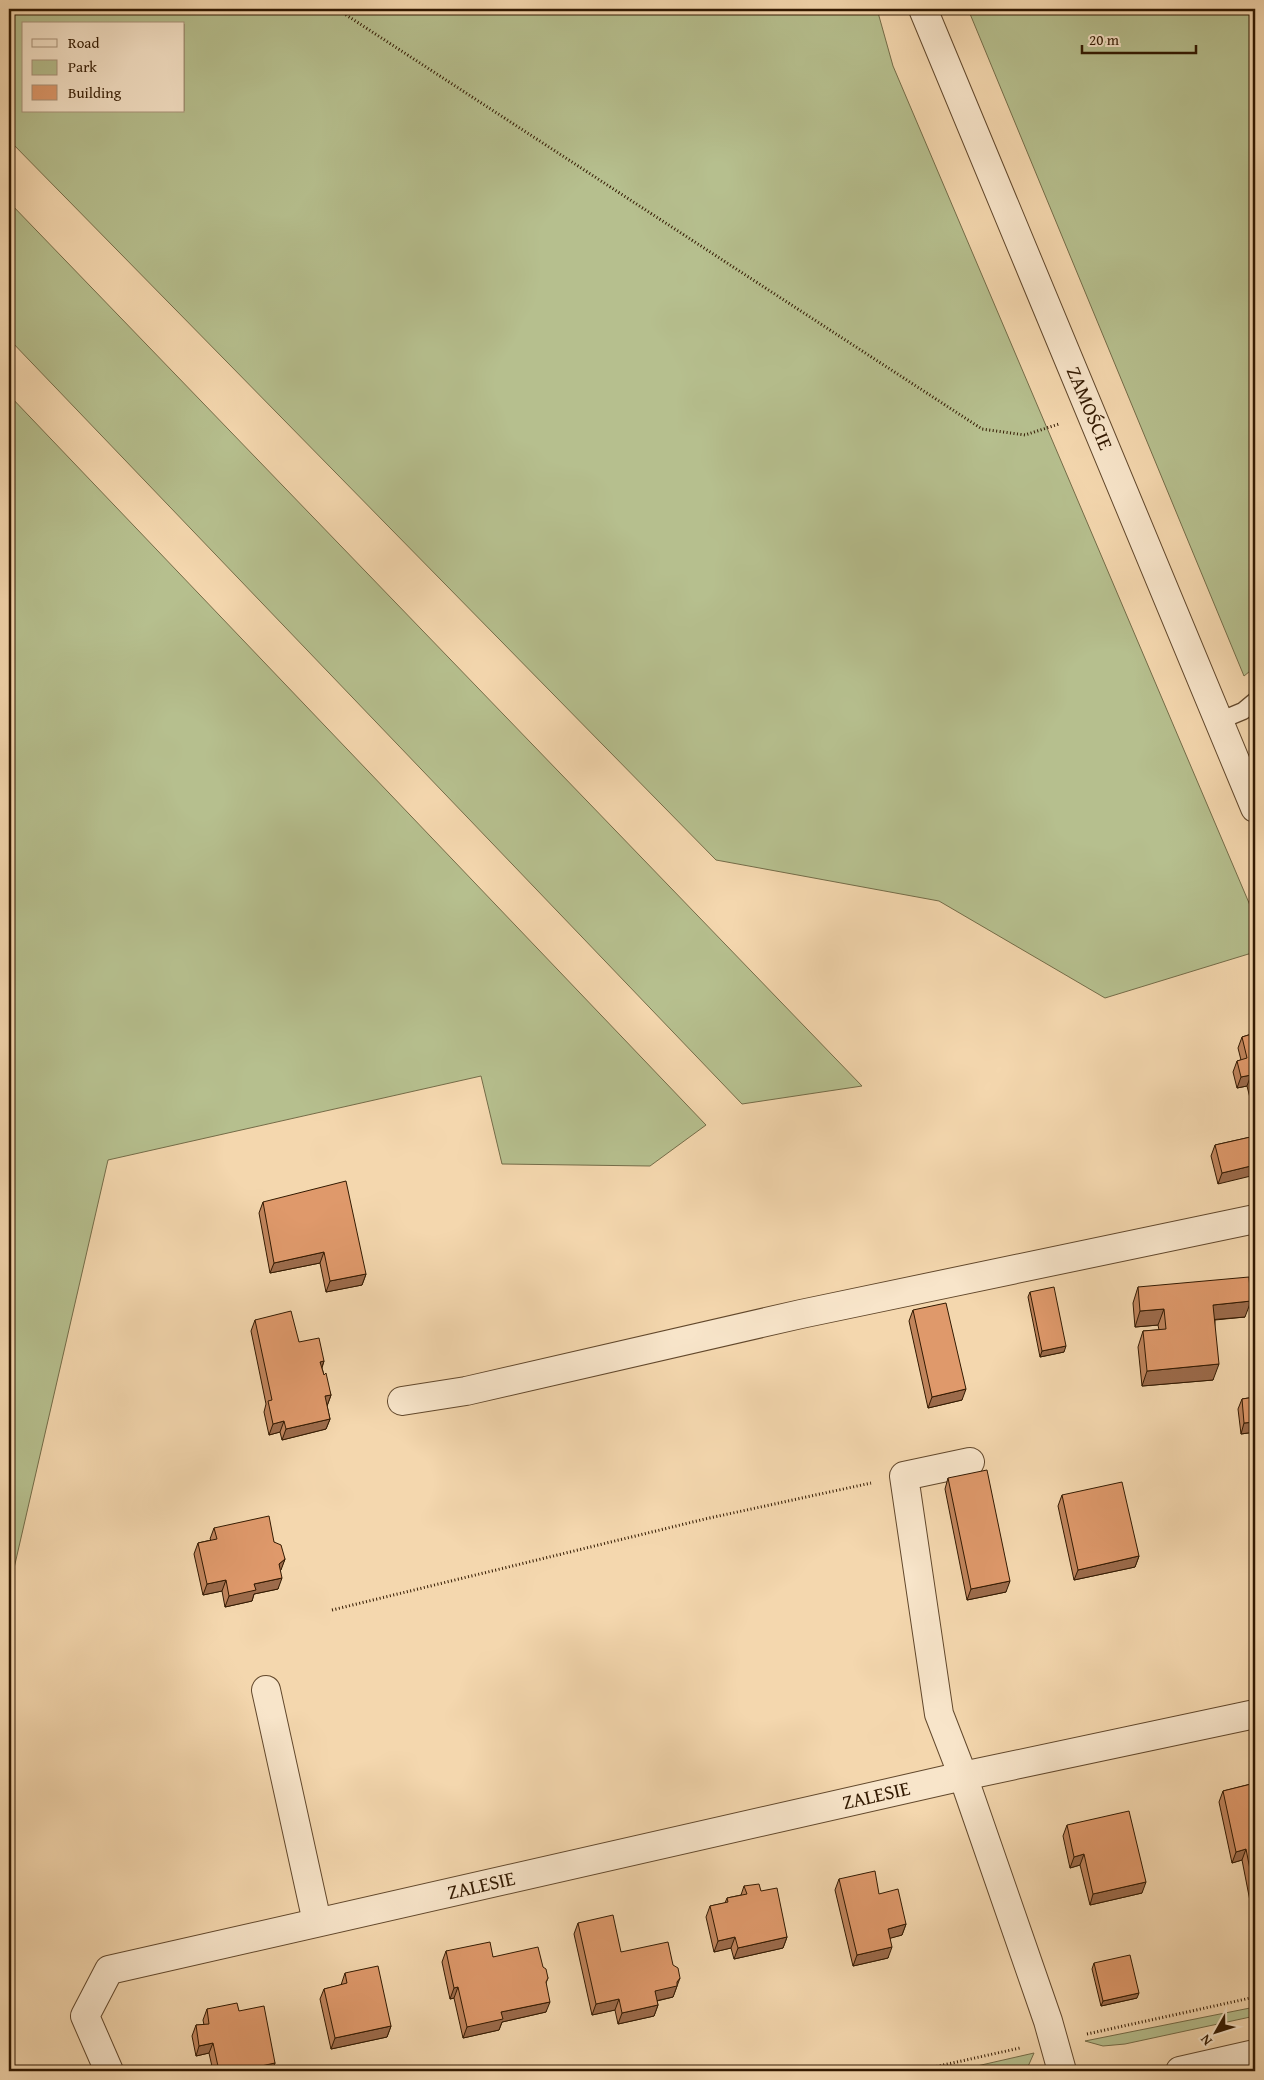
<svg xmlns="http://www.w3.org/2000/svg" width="1264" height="2080" font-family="'Gentium Book Plus',serif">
<rect width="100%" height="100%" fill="#f4d7ae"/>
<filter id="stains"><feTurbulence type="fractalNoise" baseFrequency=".004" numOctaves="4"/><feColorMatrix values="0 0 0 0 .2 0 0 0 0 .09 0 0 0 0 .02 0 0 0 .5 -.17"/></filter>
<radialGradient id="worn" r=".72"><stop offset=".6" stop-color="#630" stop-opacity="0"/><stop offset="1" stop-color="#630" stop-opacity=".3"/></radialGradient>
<g fill="#b6bf8e" stroke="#746c48" fill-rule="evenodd">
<path d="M9,9H877L893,66L1255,917V952L1105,998L939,901L716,860L9,140ZM24,24H184V111H24Z"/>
<polygon points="968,9 1255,9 1255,667 1244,676"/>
<polygon points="9,202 862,1086 742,1104 9,339"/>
<polygon points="9,395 706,1125 650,1166 502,1164 481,1076 108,1160 9,1590"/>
<polygon points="1255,2007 1255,2016 1125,2044 1103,2046 1085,2041"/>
<polygon points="1034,2053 1026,2071 955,2071"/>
</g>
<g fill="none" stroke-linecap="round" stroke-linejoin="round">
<defs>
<polyline id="service" points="1219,721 1243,711 1255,701"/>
<g id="minor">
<polyline points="402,1401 466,1391 801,1314 1255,1219"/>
<polyline points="970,1462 904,1476 939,1714 963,1776 1048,2021 1062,2071"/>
<polyline points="266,1690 317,1922"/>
<polyline points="109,2071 85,2016 109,1970 963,1776 1255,1714"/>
</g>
<g id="tertiary">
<polyline points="923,9 1255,808"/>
<polyline points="1180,2071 1255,2054"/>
</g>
</defs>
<use href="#service" stroke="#62482c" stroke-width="19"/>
<use href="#minor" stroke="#62482c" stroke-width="30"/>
<use href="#tertiary" stroke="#62482c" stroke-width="30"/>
<g stroke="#321901" stroke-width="3" stroke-dasharray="1 2.5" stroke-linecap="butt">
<polyline points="337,9 982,429 1025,435 1059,424"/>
<polyline points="332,1610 705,1519 871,1483"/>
<polyline points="1087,2034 1255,1997"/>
<polyline points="916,2071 1020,2048"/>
</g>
<use href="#service" stroke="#f8e5ca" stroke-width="16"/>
<use href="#minor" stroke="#f8e5ca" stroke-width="28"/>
<use href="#tertiary" stroke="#f8e5ca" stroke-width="28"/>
</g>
<g fill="#c0845c" stroke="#321901">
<polygon points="1255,1033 1255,1105 1252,1106 1247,1086 1237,1088 1233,1072 1237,1061 1241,1060 1238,1048 1242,1037"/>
<polygon points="1255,1136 1218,1184 1211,1156 1215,1145"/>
<polygon points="263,1202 366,1274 362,1285 326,1292 320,1263 270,1273 259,1213"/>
<polygon points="1138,1287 1245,1317 1215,1320 1213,1380 1142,1386 1138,1347 1143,1331 1159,1330 1158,1325 1135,1327 1133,1303"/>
<polygon points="1030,1292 1064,1352 1040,1357 1028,1297"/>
<polygon points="913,1310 962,1400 928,1408 909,1321"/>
<polygon points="255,1320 299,1342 324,1361 322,1368 324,1375 331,1395 327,1406 330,1419 326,1429 282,1440 280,1432 269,1435 264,1412 266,1404 251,1331"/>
<polygon points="1255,1397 1255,1432 1241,1434 1238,1409 1242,1399"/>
<polygon points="948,1478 1006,1592 967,1600 945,1489"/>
<polygon points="1062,1495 1139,1556 1135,1567 1074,1580 1058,1506"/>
<polygon points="214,1528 274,1542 285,1559 280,1571 278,1589 254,1594 252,1601 225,1607 222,1591 203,1595 194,1554 198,1543 211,1540 210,1539"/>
<polygon points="1255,1783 1255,1900 1250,1901 1242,1860 1232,1863 1219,1802 1223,1791"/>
<polygon points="1067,1825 1142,1893 1090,1905 1080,1865 1070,1868 1063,1836"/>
<polygon points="839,1879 879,1894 906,1924 902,1935 890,1938 888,1958 853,1966 835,1890"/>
<polygon points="744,1886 761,1891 787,1937 783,1948 734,1959 731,1948 714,1952 706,1917 710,1906 725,1903 727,1898 741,1895"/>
<polygon points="578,1923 621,1952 677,1986 673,1997 657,2001 658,2005 654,2016 618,2024 615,2010 592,2015 574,1934"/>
<polygon points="446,1951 493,1957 543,1967 548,1978 546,1983 546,2012 502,2022 499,2030 463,2038 454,1998 450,1999 442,1962"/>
<polygon points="1094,1963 1137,1998 1101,2006 1092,1969"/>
<polygon points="345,1973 391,2026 387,2037 331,2049 320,1999 324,1989 341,1985"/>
<polygon points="207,2009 239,2011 275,2063 272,2071 213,2071 209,2053 196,2056 192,2036 196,2025 204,2025 203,2020"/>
</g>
<g fill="#9c6b4b" stroke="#321901">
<polygon points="1251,1075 1247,1086 1237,1088 1241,1077"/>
<polygon points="1255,1097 1255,1105 1252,1106"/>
<polygon points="1255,1165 1255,1175 1218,1184 1222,1173"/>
<polygon points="324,1252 320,1263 270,1273 274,1263"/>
<polygon points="366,1274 362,1285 326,1292 330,1281"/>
<polygon points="1251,1301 1245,1317 1208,1320 1213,1305"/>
<polygon points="1164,1309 1158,1325 1135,1327 1140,1311"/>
<polygon points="1066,1346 1064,1352 1040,1357 1042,1351"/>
<polygon points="324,1361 320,1372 320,1362"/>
<polygon points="1219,1364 1213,1380 1142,1386 1147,1371"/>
<polygon points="966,1389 962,1400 928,1408 932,1397"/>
<polygon points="331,1395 327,1406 321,1407 325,1396"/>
<polygon points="330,1419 326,1429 282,1440 286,1429"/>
<polygon points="284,1421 280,1432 269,1435 273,1424"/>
<polygon points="1255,1422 1255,1432 1241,1434 1244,1423"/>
<polygon points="1139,1556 1135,1567 1074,1580 1078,1570"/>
<polygon points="285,1559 281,1570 275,1575 279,1564"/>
<polygon points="282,1578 278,1589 254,1594 252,1601 225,1607 229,1596 254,1584"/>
<polygon points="226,1580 222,1591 203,1595 207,1584"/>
<polygon points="1010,1581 1006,1592 967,1600 971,1589"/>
<polygon points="1246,1849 1242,1860 1232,1863 1236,1852"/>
<polygon points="1084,1854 1080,1865 1070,1868 1074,1857"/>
<polygon points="1146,1882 1142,1893 1090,1905 1093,1894"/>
<polygon points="1254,1890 1255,1890 1255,1900 1250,1901"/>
<polygon points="906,1924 902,1935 884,1940 888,1929"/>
<polygon points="735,1937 731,1948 714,1952 718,1941"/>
<polygon points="787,1937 783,1948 734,1959 738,1948"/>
<polygon points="892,1947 888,1958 853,1966 857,1955"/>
<polygon points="680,1978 673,1997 651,2002 655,1991 677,1982"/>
<polygon points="458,1987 454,1998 450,1999 454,1988"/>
<polygon points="1139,1993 1137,1998 1101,2006 1103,2001"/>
<polygon points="619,1999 615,2010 592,2015 596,2004"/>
<polygon points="550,2002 546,2012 502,2022 499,2030 463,2038 467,2027 501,2012"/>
<polygon points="658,2005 654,2016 618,2024 622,2013"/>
<polygon points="391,2026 387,2037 331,2049 335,2038"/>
<polygon points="213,2043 209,2053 196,2056 199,2046"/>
<polygon points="275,2063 272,2071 238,2071"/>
</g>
<g fill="#df996b" stroke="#321901">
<polygon points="1255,1033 1255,1090 1251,1075 1241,1077 1237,1061 1247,1058 1242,1037"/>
<polygon points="1255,1136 1255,1165 1222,1173 1215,1145"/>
<polygon points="346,1181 366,1274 330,1281 324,1252 274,1263 263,1202"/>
<polygon points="1249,1277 1251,1301 1213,1305 1219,1364 1147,1371 1143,1331 1166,1329 1164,1309 1140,1311 1138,1287"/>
<polygon points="1054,1287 1066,1346 1042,1351 1030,1292"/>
<polygon points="946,1303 966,1389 932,1397 913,1310"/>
<polygon points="291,1311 299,1342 319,1338 324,1361 320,1362 324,1375 326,1373 331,1395 325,1396 330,1419 286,1429 284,1421 273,1424 268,1401 272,1400 255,1320"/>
<polygon points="1255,1397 1255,1422 1244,1423 1242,1399"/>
<polygon points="987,1470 1010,1581 971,1589 948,1478"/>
<polygon points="1122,1482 1139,1556 1078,1570 1062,1495"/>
<polygon points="269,1516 274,1542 281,1545 285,1559 279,1564 282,1578 254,1584 256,1590 229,1596 226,1580 207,1584 198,1543 217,1539 214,1528"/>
<polygon points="1255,1783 1255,1890 1254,1890 1246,1849 1236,1852 1223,1791"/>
<polygon points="1129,1811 1146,1882 1093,1894 1084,1854 1074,1857 1067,1825"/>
<polygon points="875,1871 879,1894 898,1889 906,1924 888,1929 892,1947 857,1955 839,1879"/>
<polygon points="759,1884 761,1891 777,1888 787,1937 738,1948 735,1937 718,1941 710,1906 728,1902 727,1898 747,1894 744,1886"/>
<polygon points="613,1915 621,1952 668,1942 673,1965 678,1968 680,1978 677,1982 677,1986 655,1991 658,2005 622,2013 619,1999 596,2004 578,1923"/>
<polygon points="490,1942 493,1957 538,1947 543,1967 546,1969 548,1978 546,1982 550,2002 501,2012 503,2019 467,2027 458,1987 454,1988 446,1951"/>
<polygon points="1130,1955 1139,1993 1103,2001 1094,1963"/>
<polygon points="378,1966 391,2026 335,2038 324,1989 347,1983 345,1973"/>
<polygon points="237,2003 239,2011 264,2006 275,2063 238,2071 219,2071 213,2043 199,2046 196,2025 209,2024 207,2009"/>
</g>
<g text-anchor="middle" stroke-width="4" stroke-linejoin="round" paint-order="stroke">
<g font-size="20" fill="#321901" stroke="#f8e5ca">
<text transform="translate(1090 408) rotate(67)" y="7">ZAMOŚCIE</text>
<text transform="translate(876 1795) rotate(-13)" y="7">ZALESIE</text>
<text transform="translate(481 1885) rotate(-13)" y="7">ZALESIE</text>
</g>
</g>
<rect width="1264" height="2080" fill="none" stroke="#f4d7ae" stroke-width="30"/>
<rect x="10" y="10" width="1244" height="2060" fill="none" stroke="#321901" stroke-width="2.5"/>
<rect x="15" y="15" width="1234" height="2050" fill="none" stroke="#321901"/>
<rect x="22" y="22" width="162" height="90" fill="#f8e5ca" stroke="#a9937a"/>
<rect x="32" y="39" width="25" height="8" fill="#f8e5ca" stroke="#a9937a"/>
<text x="68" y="48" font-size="15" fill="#321901">Road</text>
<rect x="32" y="60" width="25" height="15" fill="#b6bf8e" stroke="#a9937a"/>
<text x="68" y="72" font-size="15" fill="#321901">Park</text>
<rect x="32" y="85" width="25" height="15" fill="#df996b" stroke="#a9937a"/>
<text x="68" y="98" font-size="15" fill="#321901">Building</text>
<g transform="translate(1216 2032) rotate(231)" stroke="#f8e5ca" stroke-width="4" paint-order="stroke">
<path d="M0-4L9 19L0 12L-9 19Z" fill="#321901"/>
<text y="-8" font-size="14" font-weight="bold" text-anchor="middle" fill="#321901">N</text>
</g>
<path d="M1082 45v8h114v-8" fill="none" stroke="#321901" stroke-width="2.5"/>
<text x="1089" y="45" font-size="15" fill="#321901" stroke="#f8e5ca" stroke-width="4" paint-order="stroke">20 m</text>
<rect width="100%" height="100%" filter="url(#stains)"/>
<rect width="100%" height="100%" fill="url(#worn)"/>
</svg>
